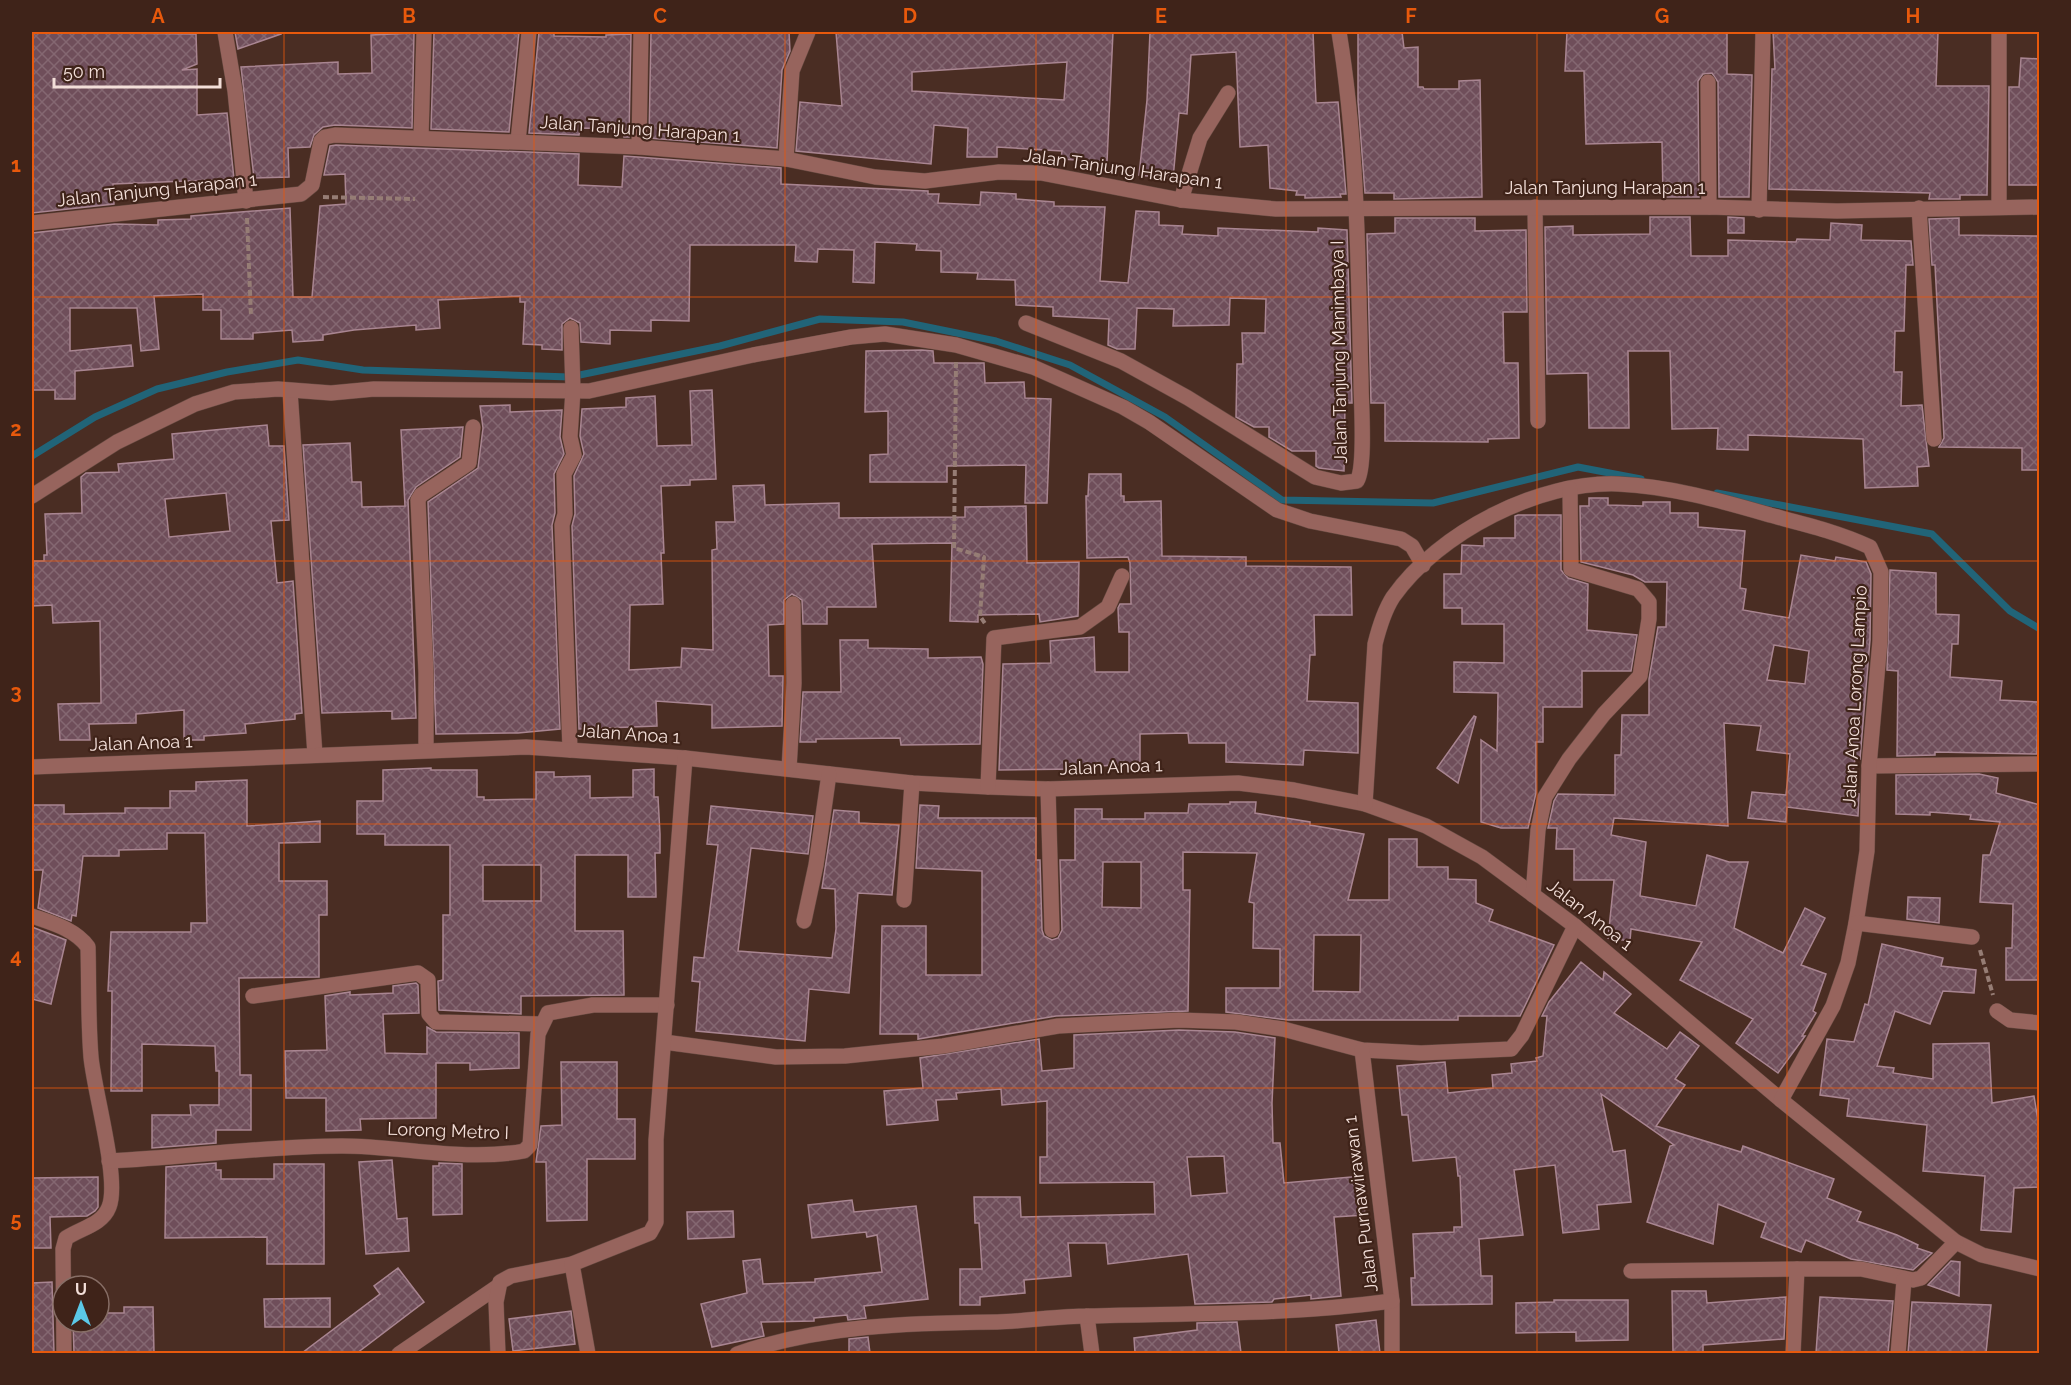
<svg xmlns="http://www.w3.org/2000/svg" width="2071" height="1385" font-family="Raleway,sans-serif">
<defs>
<pattern id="building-cross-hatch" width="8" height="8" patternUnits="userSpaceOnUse" patternTransform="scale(1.5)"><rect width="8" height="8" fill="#6f4e5a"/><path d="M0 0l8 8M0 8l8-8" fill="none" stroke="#846771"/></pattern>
</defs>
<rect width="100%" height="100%" fill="#4a2d23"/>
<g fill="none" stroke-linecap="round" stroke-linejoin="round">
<g stroke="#216478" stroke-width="7">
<polyline points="32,456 95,417 157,389 227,372 298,360 363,370 570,377 720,346 820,319 903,322 996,341 1070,365 1165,417 1282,500 1433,503 1578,467 1641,479"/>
<polyline points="1717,493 1932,534 2010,611 2040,629"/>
</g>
</g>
<g fill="url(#building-cross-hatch)" stroke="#a98591" stroke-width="1.5" fill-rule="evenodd">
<polygon points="32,32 196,34 197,64 182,70 197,69 197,115 227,113 234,179 113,184 114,204 32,213"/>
<polygon points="235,32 280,32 281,34 238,49"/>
<polygon points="434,32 519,32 509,132 431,129"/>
<polygon points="539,32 554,32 554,36 606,37 606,35 631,34 629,137 624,137 625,129 580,128 579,135 529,133"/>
<polygon points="651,32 789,32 790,51 782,70 777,148 649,138"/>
<path d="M836,32H1113L1107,162L1061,159L1062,151L997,147V157H967L968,128L934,125L931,164L796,151L800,102L842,106ZM1067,62L1064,100L912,91V72Z"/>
<polygon points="1150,32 1313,32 1316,103 1338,102 1346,194 1340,194 1341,197 1305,198 1305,195 1296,195 1297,191 1270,188 1268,145 1240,147 1236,52 1191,55 1187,114 1179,113 1173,179 1139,175 1147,100"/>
<polygon points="1358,32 1402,32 1404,48 1418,47 1418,87 1423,87 1424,89 1459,89 1459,81 1480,80 1482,197 1394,199 1394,193 1365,193 1358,101"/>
<polygon points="1567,32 1727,32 1727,74 1752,75 1749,197 1719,197 1718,82 1712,73 1703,74 1698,81 1699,197 1663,197 1662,142 1586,144 1584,71 1565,71"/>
<polygon points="1773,32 1938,32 1936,86 1989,86 1987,195 1960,195 1960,199 1929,199 1930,193 1769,189 1772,69 1775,69"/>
<polygon points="414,33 412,128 335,125 323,127 314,135 310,147 288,148 289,177 254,178 241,67 338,62 338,74 372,73 371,35"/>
<polygon points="2021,58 2040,59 2040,185 2009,185 2009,87 2019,87"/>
<polygon points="336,145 579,154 578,185 622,187 624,156 638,157 781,168 781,184 928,191 928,194 939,194 938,203 980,205 981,192 1016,194 1016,199 1054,202 1054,206 1105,207 1100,281 1128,283 1136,211 1159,212 1159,225 1183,226 1182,234 1218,236 1218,228 1318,232 1318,228 1347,230 1352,403 1345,403 1344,471 1319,468 1316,466 1316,451 1292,451 1269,437 1269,427 1254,427 1236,417 1237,364 1243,364 1242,333 1265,333 1266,299 1230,298 1229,325 1173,326 1174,309 1137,308 1135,349 1117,349 1108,345 1109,319 1053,316 1053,307 1016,305 1015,280 977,279 978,273 941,272 941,251 916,250 917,244 875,242 874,283 853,282 854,250 818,249 817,262 795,261 796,245 690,245 689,321 651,320 651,331 610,330 610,344 581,342 580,323 570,318 562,324 562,350 542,349 542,345 523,344 525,302 520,302 520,296 438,300 440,328 416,330 416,325 354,330 323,335 323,340 293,342 292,330 253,333 253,339 221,339 221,310 203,310 203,294 154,296 159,349 141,351 137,308 70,308 70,351 131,345 133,366 75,371 75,399 55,399 55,390 32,390 32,233 115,224 158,225 158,220 191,219 191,216 290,208 293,297 312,297 320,206 346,204 345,174 324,175 330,146"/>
<polygon points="1650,217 1690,217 1691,256 1728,256 1728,240 1796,242 1797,239 1830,240 1831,223 1862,225 1861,240 1911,241 1913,265 1906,265 1904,331 1895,331 1894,372 1902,372 1901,406 1922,405 1929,466 1917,467 1918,486 1865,488 1863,439 1748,435 1748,450 1717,449 1718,428 1672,429 1670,351 1628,351 1629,428 1589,428 1588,373 1547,374 1545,227 1573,226 1573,235 1650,234"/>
<polygon points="1728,217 1744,218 1744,233 1728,233"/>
<polygon points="1395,218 1475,218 1475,231 1526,230 1527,312 1503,312 1504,363 1518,363 1519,438 1488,439 1488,442 1385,441 1385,403 1371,403 1367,234 1395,233"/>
<polygon points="1959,218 1959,235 2040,236 2040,470 2022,470 2022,448 1939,447 1944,438 1935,265 1932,265 1929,219"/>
<polygon points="922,350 933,351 934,363 984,363 985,383 1024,382 1025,398 1051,399 1047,503 1025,503 1026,465 947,466 947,482 870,482 870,455 888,454 888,411 865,412 866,351"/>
<polygon points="712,390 716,479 690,480 690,485 661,486 664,553 661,553 663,604 630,605 629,670 681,667 682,648 713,650 712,550 717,549 716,522 735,522 733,486 764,485 765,505 839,503 839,518 965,517 965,507 1026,506 1027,563 1079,562 1078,616 1040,622 1039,614 978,615 978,622 950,621 952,543 872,544 876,607 827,607 827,624 803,624 802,600 792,594 784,600 784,624 768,625 769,676 783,676 782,726 712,728 712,705 656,701 657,726 579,729 572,526 575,514 574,476 584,454 580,436 582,409 626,407 626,398 655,396 657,446 692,445 690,391"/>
<polygon points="510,405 510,412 562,410 560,437 564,454 554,474 555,513 552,525 560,729 518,733 436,734 428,502 478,468 483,428 480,406"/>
<path d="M267,425L269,446H284L289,520L271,521L277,583L293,581L302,713L295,714V719L245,724L246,733L204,736V740H184V710L136,714V723L89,724L90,740H60L58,704L101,703L100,621L53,623L52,605L32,606V561H44V555H47L45,514L82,513L81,477L86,473L119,472L118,464L174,459L172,434ZM226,493L230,531L169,537L165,499Z"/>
<polygon points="463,427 460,457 416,487 408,500 416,718 392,719 392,711 322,713 303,445 350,443 352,482 361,482 362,507 405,506 401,430"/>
<polygon points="1089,474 1121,474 1121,496 1124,496 1124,502 1161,501 1162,556 1246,557 1246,566 1351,567 1352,615 1314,615 1315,655 1310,655 1307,701 1358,703 1358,753 1304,750 1303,765 1226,762 1226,743 1189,743 1188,733 1140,734 1140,764 1078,767 1078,769 999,770 1003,664 1051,663 1050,641 1094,637 1095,672 1129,672 1129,632 1119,632 1118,608 1120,604 1131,604 1130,563 1128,557 1087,558 1086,496 1088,496"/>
<path d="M1589,498H1608V505L1643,506V502H1670V513H1698V527L1745,531L1740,588L1746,589L1743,610L1789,618L1801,555L1835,561L1836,557L1866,562L1871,574L1870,640L1860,759H1855L1850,793L1859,794L1858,816L1787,807L1786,822L1748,818L1752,792L1786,795L1790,754L1757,750L1761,726L1724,723L1728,826L1614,818L1611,835L1646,842L1640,896L1696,906L1707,855L1729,862H1748L1734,928L1783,953L1805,908L1825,918L1801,965L1826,974L1813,1011L1816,1013L1802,1036H1805L1778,1073L1736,1043L1753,1019L1680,980L1702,942L1631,929L1630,941L1608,938L1614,880H1574V849H1556L1557,828H1548L1554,801L1558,794L1615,795V755H1621L1622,715H1649V679L1658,627H1666L1667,582H1645L1633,575L1581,562L1580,506H1589ZM1774,645L1809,651L1805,684L1767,680Z"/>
<polygon points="1518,515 1561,515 1561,570 1568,578 1588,584 1587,630 1637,635 1631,671 1582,671 1582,707 1543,707 1543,742 1536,742 1536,793 1528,828 1501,828 1481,822 1481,740 1497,751 1498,693 1454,692 1454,662 1504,663 1504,624 1462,624 1462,608 1444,608 1444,574 1461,574 1462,545 1484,546 1484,538 1515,538 1515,516"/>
<polygon points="1890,570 1936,573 1936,614 1959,615 1958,644 1952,644 1950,677 2002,681 2000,700 2038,702 2037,754 1935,752 1935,755 1897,756 1898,671 1887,670"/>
<polygon points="840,640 868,640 868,648 928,649 928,658 981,657 983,664 980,744 901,745 900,738 816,739 816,742 800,742 803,692 841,692"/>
<polygon points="1474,716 1476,717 1458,783 1437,768"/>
<path d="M431,768V770H477V797H484V800L536,799V772H554V777L590,776V798L633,797V770L654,769V797H658L660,834V853H655L656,897H628V855H575V931H623L624,995L521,996V1014L439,1010L438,981L443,980V915H450V845H385V834H357V801H383V770ZM483,865H541V901H483Z"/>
<polygon points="1979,774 1998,778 1996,793 2040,805 2040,980 2006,980 2006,948 2012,948 2013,904 1980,902 1983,855 1990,855 2000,822 1970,819 1971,815 1930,812 1930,815 1896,814 1896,775"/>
<polygon points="247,780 247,826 320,821 320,842 279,843 279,881 327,881 327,915 319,915 319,977 239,978 240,1075 251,1075 251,1130 216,1130 216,1143 152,1148 152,1115 191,1115 190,1105 219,1105 219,1071 216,1071 215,1046 142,1044 142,1091 111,1091 112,991 108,991 111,932 191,932 191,923 207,923 205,833 167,833 167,849 119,850 119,856 83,856 76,916 72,915 71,921 38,908 43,870 32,870 32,805 64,805 64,814 125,813 125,808 170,808 170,791 196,791 196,782"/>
<path d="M1230,802H1256L1255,813L1310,822V825L1364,834L1348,900H1389V839H1417V867H1448V879L1476,880V903L1493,910L1489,921L1554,945L1520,1016H1458V1020H1288L1226,1012V988H1280V949L1253,948L1254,903L1249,902L1257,853L1183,852V890H1190L1188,1011L1056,1016L918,1039V1034H880L882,926H926V975H982V871L916,868L920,805L939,806L938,818H1036V860H1040L1042,930L1044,936L1052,940L1058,938L1062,930L1060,860H1075V809H1102V819H1145V813H1188L1189,804H1230ZM1103,862H1141V908L1102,907ZM1314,935H1361L1360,992L1313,991Z"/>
<polygon points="711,806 813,816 808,854 751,848 738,951 832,958 836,929 835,889 822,888 834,810 859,812 859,823 899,825 892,895 858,893 849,993 809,989 805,1041 696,1031 700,982 692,981 694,957 704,958 718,845 707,844"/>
<polygon points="1908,897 1940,898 1939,923 1907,919"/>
<polygon points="32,927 66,940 51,1004 32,999"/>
<polygon points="1882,944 1943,958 1941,966 1976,970 1974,993 1943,991 1930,1024 1895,1011 1877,1066 1894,1068 1893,1073 1933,1079 1933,1044 1989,1043 1992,1103 2034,1096 2040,1133 2040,1187 2014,1188 2011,1232 1981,1230 1985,1176 1923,1171 1927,1125 1847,1116 1849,1099 1820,1095 1827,1039 1854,1042 1865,1004 1868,1005"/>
<polygon points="1581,962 1603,980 1604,972 1631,994 1614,1013 1667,1049 1680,1032 1699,1046 1675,1079 1685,1085 1656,1126 1741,1152 1743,1146 1834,1179 1827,1198 1861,1212 1857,1221 1897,1235 1918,1245 1917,1248 1932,1253 1913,1270 1851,1259 1806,1240 1801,1252 1761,1237 1766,1223 1718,1204 1713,1244 1647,1222 1670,1146 1674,1145 1601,1094 1613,1152 1625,1150 1631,1202 1597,1205 1599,1229 1563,1233 1555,1165 1514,1170 1523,1235 1479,1239 1481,1276 1492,1276 1492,1304 1412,1305 1411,1278 1415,1278 1413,1234 1454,1232 1454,1227 1462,1227 1460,1176 1458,1176 1456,1157 1413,1161 1408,1115 1402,1115 1397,1066 1445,1062 1448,1093 1493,1088 1492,1075 1512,1073 1511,1064 1537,1061 1536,1058 1543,1056 1547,1016 1542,1016 1549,1002"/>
<polygon points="416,983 418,985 419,1013 383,1014 385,1053 427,1054 427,1027 436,1032 519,1033 519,1068 470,1070 470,1063 436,1063 436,1118 360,1119 361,1130 326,1131 326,1098 286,1098 285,1051 327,1050 325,996 350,992 350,995 393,993 393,986"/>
<path d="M1179,1030L1235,1032L1275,1038L1272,1103L1273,1143H1280L1284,1183L1362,1176L1365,1215L1334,1217L1341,1296L1311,1299V1295L1274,1299L1272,1302L1195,1304L1188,1254L1108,1264L1106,1243H1068L1071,1276L1024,1280L1025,1293L980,1297V1305H960V1269H982L979,1223H975L974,1197H1020L1021,1217L1155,1214L1154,1182L1040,1183V1157H1047V1101L1002,1105L1001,1089L956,1093L957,1099L936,1100L938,1120L887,1125L884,1091L923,1088L920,1058L1039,1039L1042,1071L1074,1068V1035ZM1224,1156L1227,1193L1191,1196L1187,1157Z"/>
<polygon points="561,1062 617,1062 617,1119 635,1119 635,1159 587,1159 587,1220 547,1221 546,1162 536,1162 541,1126 562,1125"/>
<polygon points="392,1160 397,1219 407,1218 409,1251 366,1254 359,1162"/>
<polygon points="216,1163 216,1170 221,1170 221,1179 274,1179 274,1164 324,1164 324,1264 267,1264 267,1237 165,1238 166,1167"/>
<polygon points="439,1163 462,1164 462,1214 433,1215 433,1166 439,1166"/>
<polygon points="98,1177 98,1207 95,1211 87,1216 50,1217 51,1248 32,1248 32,1178"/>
<polygon points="852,1200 854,1212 916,1206 928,1299 864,1306 866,1318 848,1320 847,1315 814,1318 814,1321 761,1322 764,1336 712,1347 701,1304 747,1293 743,1261 760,1259 763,1284 815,1282 815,1279 882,1272 877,1235 867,1237 866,1232 812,1238 808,1205"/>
<polygon points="733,1211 734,1237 688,1239 687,1212"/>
<polygon points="1951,1261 1960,1262 1959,1296 1928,1285"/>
<polygon points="398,1268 424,1302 357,1353 302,1353 380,1294 374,1286"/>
<polygon points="52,1282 54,1353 32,1353 32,1283"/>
<polygon points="1672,1291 1706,1291 1707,1303 1786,1297 1784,1339 1703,1345 1703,1353 1673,1353"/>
<polygon points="1820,1297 1893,1301 1888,1353 1816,1353"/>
<polygon points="330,1298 330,1327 265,1327 264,1299"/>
<polygon points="1554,1300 1628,1300 1628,1340 1576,1341 1576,1332 1516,1333 1516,1303 1554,1302"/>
<polygon points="1912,1302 1991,1305 1986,1353 1908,1353"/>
<polygon points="124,1307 153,1307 154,1353 74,1353 73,1322 99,1322 101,1313 124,1313"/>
<polygon points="571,1311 575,1344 513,1351 509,1319"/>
<polygon points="1376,1320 1380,1353 1339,1353 1336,1325"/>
<polygon points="1237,1322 1241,1353 1135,1353 1134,1338 1197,1330 1197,1323"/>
<polygon points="868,1337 870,1353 849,1353 849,1339"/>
</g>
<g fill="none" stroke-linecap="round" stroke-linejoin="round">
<defs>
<g id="minor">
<polyline points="225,32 235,91 246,201"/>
<polyline points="1999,32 1999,207"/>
<polyline points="1708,82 1709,207"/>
<polyline points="421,138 424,32"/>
<polyline points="518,141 529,32"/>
<polyline points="639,147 641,32"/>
<polyline points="786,159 792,71 808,32"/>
<polyline points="1181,200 1200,138 1228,93"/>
<polyline points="1535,207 1538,421"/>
<polyline points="1919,208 1934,439"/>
<polyline points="1759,210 1763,32"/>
<polyline points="32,223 301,194 312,185 321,141 325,137 335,135 639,147 786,159 875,177 925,181 999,172 1041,173 1181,200 1276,209 1709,207 1837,211 2040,207"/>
<path d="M1026,323L1121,361L1188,398L1315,477L1341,483L1357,481C1366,466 1361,402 1361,381C1358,265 1358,147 1339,32"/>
<polyline points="290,391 315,755"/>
<polyline points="32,496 117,442 195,404 234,392 278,389 331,393 374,389 589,391 753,355 851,337 885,334 956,345 1033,367 1123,407 1149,422 1277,510 1310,521 1401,539 1412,546 1423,565"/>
<polyline points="426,750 426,673 418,500 421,495 469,463 473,427"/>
<polyline points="570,750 562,525 565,514 564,474 574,455 570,437 573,390 571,328"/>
<polyline points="1869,766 2040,764"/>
<polyline points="32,767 526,747 685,758 912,783 988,787 1048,789 1238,783 1294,790 1365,804 1426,826 1482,857 1575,926 1781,1100 1956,1242 1982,1255 2040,1269"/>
<polyline points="789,769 794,683 793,604"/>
<polyline points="988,787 994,638 1080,627 1108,607 1122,576"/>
<polyline points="1048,789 1052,930"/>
<path d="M1365,804L1375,644C1379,628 1384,611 1393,597C1439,532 1539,481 1618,484C1669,486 1722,501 1770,515C1804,524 1838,532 1870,547L1881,572L1880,641L1869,766L1867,851L1856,923L1848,963L1833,1006L1781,1100"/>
<polyline points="1533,895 1538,830 1545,797 1569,759 1604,714 1640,676 1649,619 1649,602 1638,589 1571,569 1570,489"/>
<polyline points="904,900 912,783"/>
<path d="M32,916C52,923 75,929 88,947C89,984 88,1021 91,1057C94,1091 120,1180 109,1207C102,1225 81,1228 66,1238L63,1249L64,1354"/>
<polyline points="804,921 816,865 829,774"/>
<polyline points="1856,923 1972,937"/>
<polyline points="253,996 418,973 428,980 429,1014 436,1022 541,1024"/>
<polyline points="1997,1011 2010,1020 2040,1023"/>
<polyline points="664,1042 776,1057 845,1056 943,1046 1058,1026 1179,1020 1236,1022 1283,1029 1362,1050 1421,1053 1511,1049 1522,1035 1575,926"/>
<polyline points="1362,1050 1392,1301 1392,1354"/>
<path d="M109,1161C187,1157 264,1146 342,1146C401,1146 465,1162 524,1151L530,1145L538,1034L548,1013L593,1005H667"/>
<polyline points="1631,1271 1797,1269"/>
<polyline points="1087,1316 1092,1354"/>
<polyline points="399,1354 497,1287"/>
<polyline points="498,1354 496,1302 500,1282 511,1276 572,1264"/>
<polyline points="588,1354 572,1264 650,1233 656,1222 656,1140 685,758"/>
<path d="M737,1354C821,1325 909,1323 997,1322C1028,1321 1058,1316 1088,1316C1191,1313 1290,1315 1392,1301"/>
<polyline points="1793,1354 1797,1269 1861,1269 1913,1280 1921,1278 1956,1242"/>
<polyline points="1898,1354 1904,1280"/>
</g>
</defs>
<use href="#minor" stroke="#654940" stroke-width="16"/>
<g stroke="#967d75" stroke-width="4" stroke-dasharray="6 3" stroke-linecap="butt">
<polyline points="323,197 415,199"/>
<polyline points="247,218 251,316"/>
<polyline points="956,362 954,548 984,557 980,616 986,625"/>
<polyline points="1980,950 1993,995"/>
</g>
<use href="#minor" stroke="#97645d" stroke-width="15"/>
</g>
<path fill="none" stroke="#e8590c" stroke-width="1.5" stroke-opacity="0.55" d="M284,32V1354M534,32V1354M785,32V1354M1036,32V1354M1286,32V1354M1537,32V1354M1787,32V1354M32,297H2040M32,561H2040M32,824H2040M32,1088H2040"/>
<g text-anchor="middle" stroke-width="4.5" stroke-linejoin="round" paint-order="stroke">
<g font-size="18" fill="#f3dfd9" stroke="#3f2319">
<text transform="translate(640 129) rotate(4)" y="6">Jalan Tanjung Harapan 1</text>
<text transform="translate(1123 169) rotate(8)" y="6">Jalan Tanjung Harapan 1</text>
<text x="1605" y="194">Jalan Tanjung Harapan 1</text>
<text transform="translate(157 190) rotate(-6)" y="6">Jalan Tanjung Harapan 1</text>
<text transform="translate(1339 352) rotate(-91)" y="6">Jalan Tanjung Manimbaya I</text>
<text transform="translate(1855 696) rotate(-87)" y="6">Jalan Anoa Lorong Lampio</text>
<text transform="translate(629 734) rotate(4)" y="6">Jalan Anoa 1</text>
<text transform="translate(141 743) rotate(-2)" y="6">Jalan Anoa 1</text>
<text transform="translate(1111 767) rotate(-2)" y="6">Jalan Anoa 1</text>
<text transform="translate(1590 915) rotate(38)" y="6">Jalan Anoa 1</text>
<text transform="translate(448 1131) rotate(2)" y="6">Lorong Metro I</text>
<text transform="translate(1361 1204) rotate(-97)" y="6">Jalan Purnawirawan 1</text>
</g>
</g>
<rect width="2071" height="1385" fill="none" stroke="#3f2319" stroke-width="66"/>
<g transform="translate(81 1304)"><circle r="28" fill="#3f2319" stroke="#876e66" stroke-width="1.5"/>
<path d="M0-4.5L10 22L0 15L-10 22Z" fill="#5bc8e7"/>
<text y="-9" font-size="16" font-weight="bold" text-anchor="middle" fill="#f3dfd9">U</text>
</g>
<path d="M54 78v9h166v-9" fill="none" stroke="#f3dfd9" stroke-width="3"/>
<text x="63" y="78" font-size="18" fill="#f3dfd9" stroke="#3f2319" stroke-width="4.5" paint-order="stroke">50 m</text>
<rect x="33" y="33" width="2005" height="1319" fill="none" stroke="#e8590c" stroke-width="2"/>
<g font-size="20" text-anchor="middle" font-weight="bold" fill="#e8590c">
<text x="158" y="23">A</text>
<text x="409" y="23">B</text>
<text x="660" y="23">C</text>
<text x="910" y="23">D</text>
<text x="1161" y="23">E</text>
<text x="1411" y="23">F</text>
<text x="1662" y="23">G</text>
<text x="1913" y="23">H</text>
<text x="16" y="172">1</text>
<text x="16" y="436">2</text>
<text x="16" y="699">3</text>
<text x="16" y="963">4</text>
<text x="16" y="1227">5</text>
</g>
</svg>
